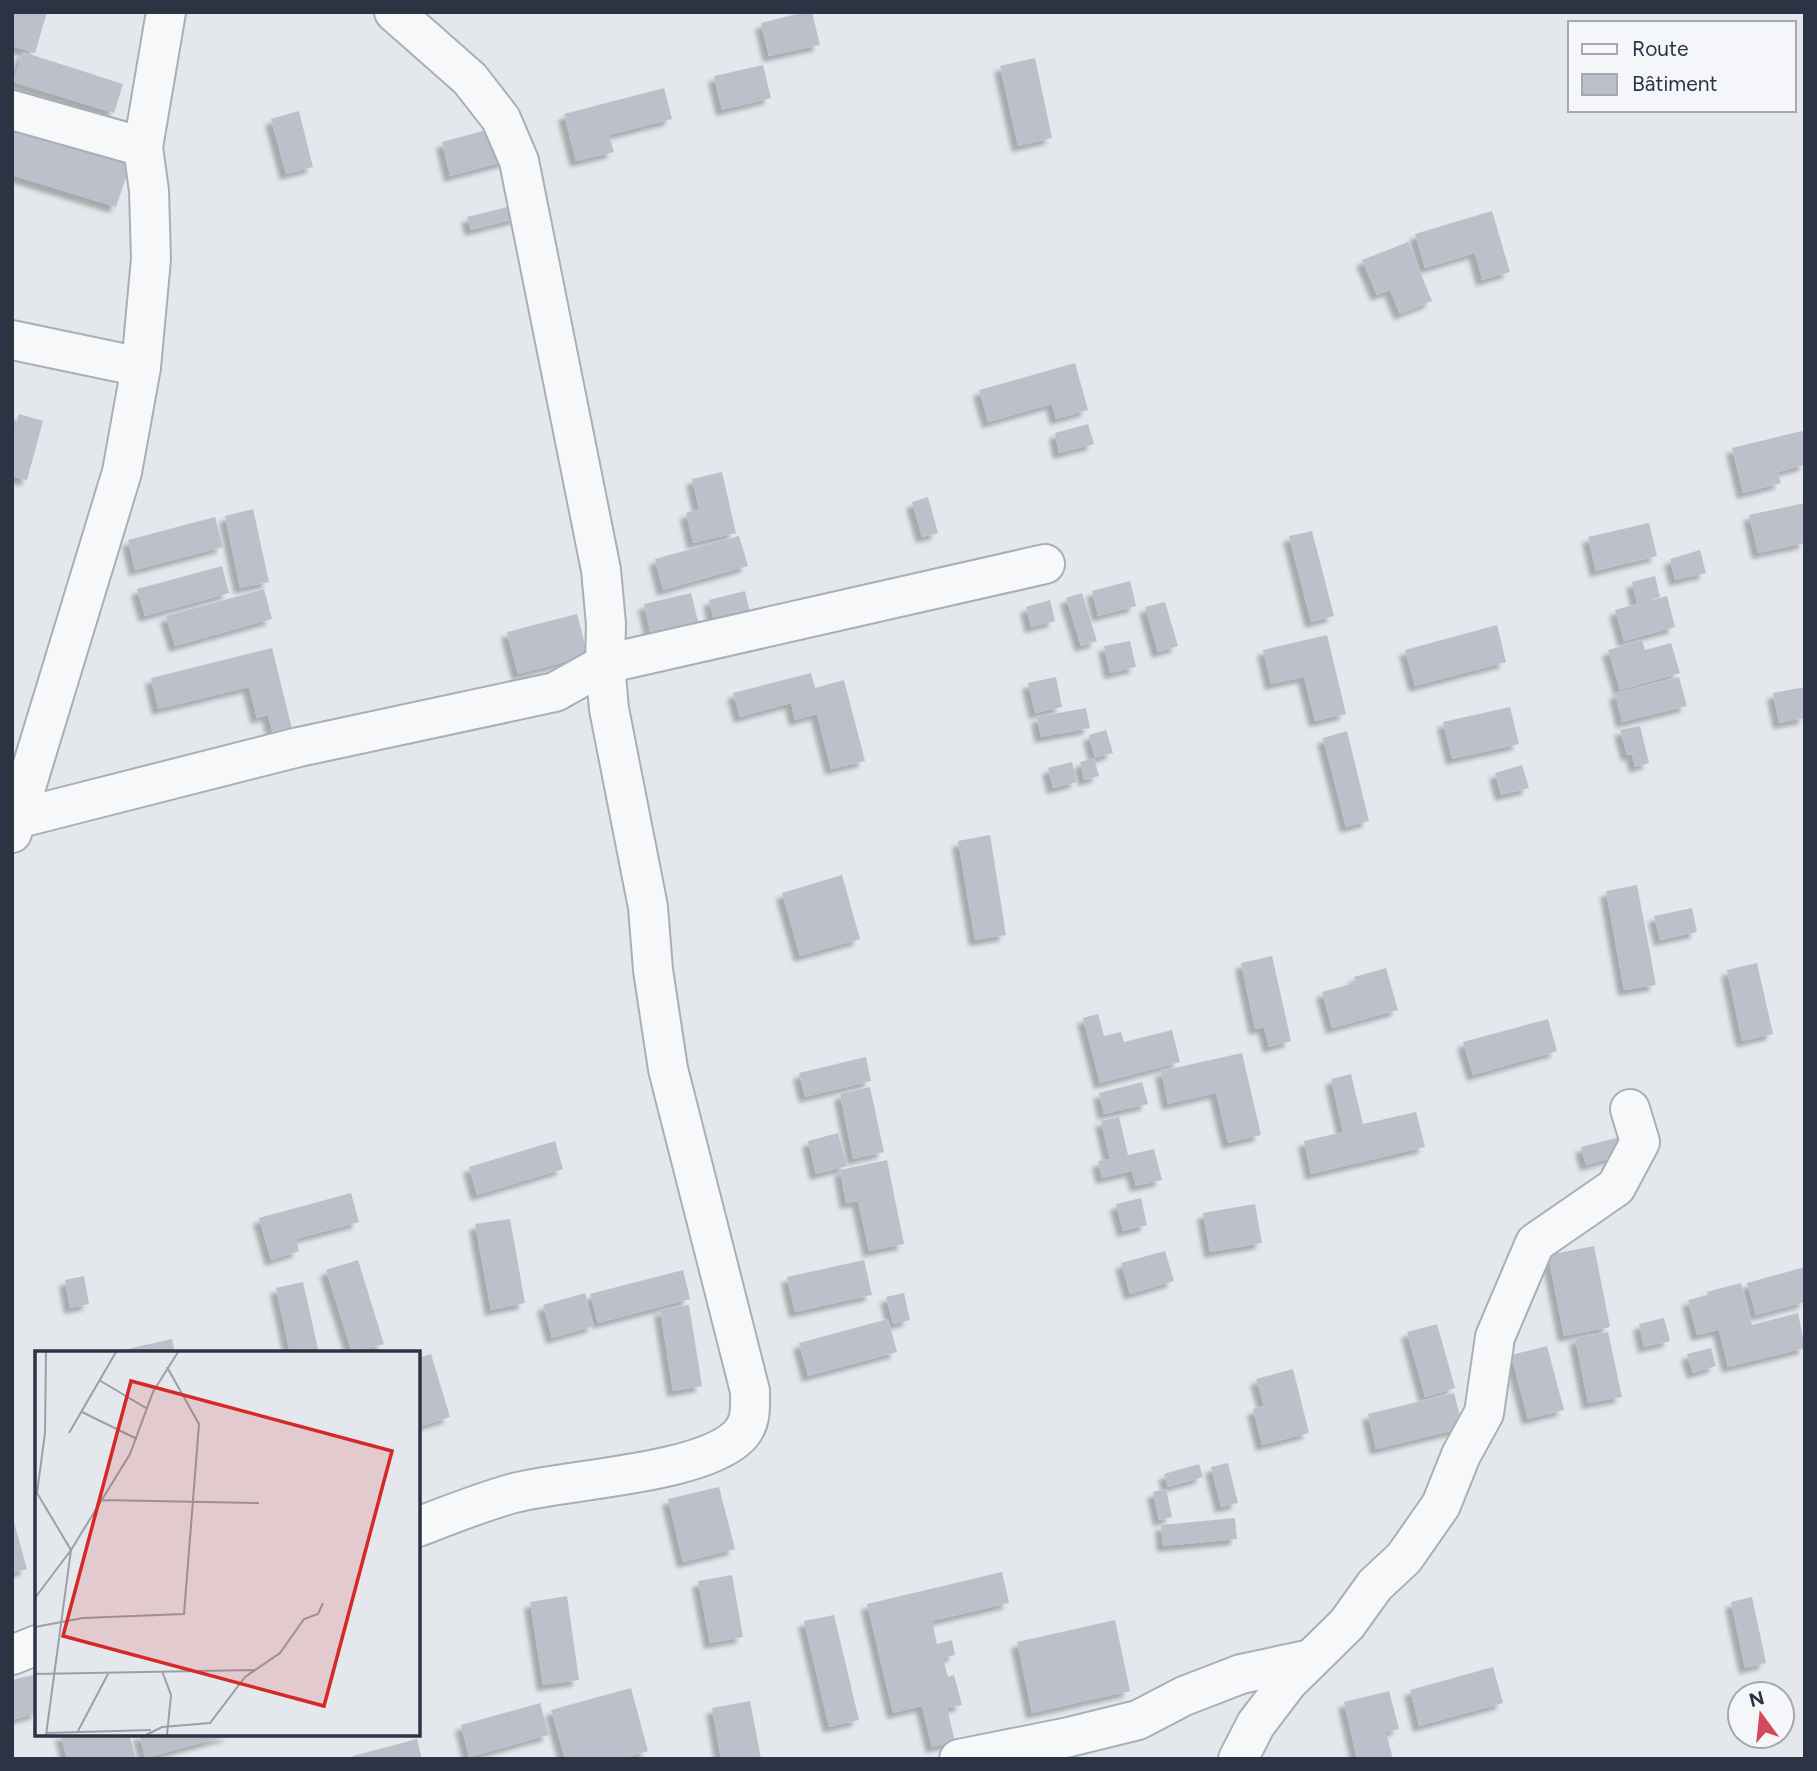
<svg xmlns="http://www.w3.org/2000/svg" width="1817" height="1771" font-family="Figtree,sans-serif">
<defs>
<filter id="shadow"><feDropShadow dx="-6" dy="6" stdDeviation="2" flood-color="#0004"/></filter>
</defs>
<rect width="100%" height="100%" fill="#e4e7ec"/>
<g fill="#bbc0ca" filter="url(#shadow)">
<polygon points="12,12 47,12 35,53 12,46"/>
<polygon points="805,12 812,12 820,45 769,56 761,23"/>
<polygon points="23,52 123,84 114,113 13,82"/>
<polygon points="1035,58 1052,138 1018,146 1000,66"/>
<polygon points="763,65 771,98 722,110 714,76"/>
<polygon points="664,88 672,119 609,135 614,152 576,161 564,114"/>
<polygon points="299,111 313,167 286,174 271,119"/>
<polygon points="12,126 131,162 116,207 12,175"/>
<polygon points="498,127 507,161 450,176 442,142"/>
<polygon points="515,205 518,218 471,230 467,217"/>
<polygon points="1492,211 1510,272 1482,280 1475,253 1425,268 1415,234"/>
<polygon points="1408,242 1432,301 1400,314 1390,290 1377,295 1362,260"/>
<polygon points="1075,363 1088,410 1056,419 1052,404 988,422 979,390"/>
<polygon points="19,414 43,421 27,480 12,476 12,436"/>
<polygon points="1088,424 1094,444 1059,453 1055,433"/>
<polygon points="1802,431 1805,441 1805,465 1778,472 1781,483 1743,493 1732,448"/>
<polygon points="722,472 736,533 693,543 686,513 699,509 692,479"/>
<polygon points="928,497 938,533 922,537 912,502"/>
<polygon points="1805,503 1805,543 1758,553 1749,515"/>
<polygon points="253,509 269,582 240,588 225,516"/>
<polygon points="215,517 223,547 135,570 128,540"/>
<polygon points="1649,523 1657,556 1596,571 1588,537"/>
<polygon points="1312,531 1334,616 1311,622 1289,536"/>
<polygon points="739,536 748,566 663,590 655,559"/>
<polygon points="1700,550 1706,573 1675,580 1670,559"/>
<polygon points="222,566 229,593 145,616 137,589"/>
<polygon points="1655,576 1660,597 1637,603 1632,582"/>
<polygon points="1130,581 1136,606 1098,616 1092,591"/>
<polygon points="264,589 272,619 175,646 166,616"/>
<polygon points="745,591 750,612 714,621 709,600"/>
<polygon points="691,593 699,625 651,636 644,604"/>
<polygon points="1082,593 1097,641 1081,646 1066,598"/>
<polygon points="1667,596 1675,627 1624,641 1615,610"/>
<polygon points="1050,600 1055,621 1031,627 1026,607"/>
<polygon points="1165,602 1178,646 1158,652 1145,607"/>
<polygon points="577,614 588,656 518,674 507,632"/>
<polygon points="1497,625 1506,662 1415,686 1405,650"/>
<polygon points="1327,635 1346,714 1315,721 1304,677 1271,684 1263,650"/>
<polygon points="1642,640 1645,650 1671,643 1680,673 1620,690 1608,650"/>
<polygon points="1130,641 1136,667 1110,673 1104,646"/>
<polygon points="272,648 294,737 275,742 268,715 257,718 249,687 158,709 151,678"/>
<polygon points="811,673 815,688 844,680 865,761 831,769 817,714 795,720 791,703 740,717 733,693"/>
<polygon points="1056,677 1062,707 1035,713 1028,683"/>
<polygon points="1679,677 1687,706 1622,722 1615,693"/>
<polygon points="1805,687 1805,718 1779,723 1773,693"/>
<polygon points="1510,707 1519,744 1452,759 1443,722"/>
<polygon points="1086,708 1090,728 1041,737 1037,717"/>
<polygon points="1640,726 1649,763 1635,767 1632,754 1627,755 1620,730"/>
<polygon points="1106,730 1113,753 1095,758 1089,735"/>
<polygon points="1347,731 1369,821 1346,827 1323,738"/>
<polygon points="1094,758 1099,776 1084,780 1080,762"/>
<polygon points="1072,762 1077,782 1053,788 1048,768"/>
<polygon points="1522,765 1529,788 1501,795 1495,773"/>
<polygon points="990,835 1006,935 975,940 958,841"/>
<polygon points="842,875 860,939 800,956 782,893"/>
<polygon points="1637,885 1656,985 1624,990 1606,891"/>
<polygon points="1692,908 1697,932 1660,940 1654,916"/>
<polygon points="1272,956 1291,1041 1269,1047 1264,1027 1255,1029 1241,963"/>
<polygon points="1757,963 1773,1034 1742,1041 1727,970"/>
<polygon points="1386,968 1398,1010 1332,1028 1322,992 1355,983 1354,977"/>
<polygon points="1098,1014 1104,1036 1121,1032 1124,1042 1172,1030 1180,1062 1100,1083 1083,1018"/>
<polygon points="1548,1019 1557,1051 1473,1075 1463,1042"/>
<polygon points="1242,1053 1261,1135 1228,1143 1216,1093 1168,1104 1161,1071"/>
<polygon points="866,1057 871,1081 805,1097 799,1073"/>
<polygon points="1351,1074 1363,1124 1416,1112 1425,1147 1311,1174 1304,1141 1343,1132 1331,1079"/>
<polygon points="1142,1082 1148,1104 1104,1114 1099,1093"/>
<polygon points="870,1087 884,1152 853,1159 840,1094"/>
<polygon points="1119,1117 1128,1155 1154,1149 1162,1180 1136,1186 1132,1171 1102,1178 1098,1161 1110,1159 1101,1121"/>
<polygon points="838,1133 847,1166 816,1174 808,1141"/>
<polygon points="1624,1136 1628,1153 1586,1165 1581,1147"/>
<polygon points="555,1141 563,1169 477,1195 469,1167"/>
<polygon points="887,1160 904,1244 869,1251 858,1201 846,1203 840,1170"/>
<polygon points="351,1193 359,1222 296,1239 299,1251 271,1260 259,1218"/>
<polygon points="1141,1198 1147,1225 1123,1231 1116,1204"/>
<polygon points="1255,1204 1262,1243 1210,1252 1203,1213"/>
<polygon points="510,1219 525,1303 491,1310 475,1224"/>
<polygon points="1594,1246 1610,1327 1564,1336 1548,1255"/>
<polygon points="1165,1251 1174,1281 1130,1294 1121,1263"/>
<polygon points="358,1260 384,1344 352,1353 326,1270"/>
<polygon points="864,1260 872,1295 795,1312 787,1277"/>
<polygon points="1805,1267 1805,1302 1756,1315 1747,1283"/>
<polygon points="683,1270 690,1299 598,1323 590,1294"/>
<polygon points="84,1276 89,1304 70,1308 65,1280"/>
<polygon points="303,1282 319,1353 290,1353 276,1288"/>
<polygon points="1741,1283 1752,1325 1798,1313 1805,1348 1728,1367 1719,1330 1697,1335 1688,1300 1708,1295 1707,1292"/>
<polygon points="585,1293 594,1326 552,1338 543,1305"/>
<polygon points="904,1293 910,1320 893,1324 886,1297"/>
<polygon points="689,1305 702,1386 673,1391 660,1310"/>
<polygon points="1664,1318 1670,1341 1644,1347 1639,1324"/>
<polygon points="888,1319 897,1352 808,1376 799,1343"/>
<polygon points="1437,1324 1455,1388 1425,1397 1407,1332"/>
<polygon points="1608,1332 1622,1397 1588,1403 1575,1338"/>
<polygon points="172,1339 175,1353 124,1353 123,1350"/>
<polygon points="1547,1346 1564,1410 1528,1419 1511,1355"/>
<polygon points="1711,1348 1716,1366 1693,1373 1687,1354"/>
<polygon points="431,1354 450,1417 418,1427 418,1358"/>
<polygon points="1293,1369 1309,1433 1262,1445 1253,1409 1264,1406 1256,1379"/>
<polygon points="1454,1393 1463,1428 1376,1449 1368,1414"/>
<polygon points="1228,1463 1238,1503 1221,1507 1211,1467"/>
<polygon points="1199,1464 1203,1477 1168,1487 1164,1474"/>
<polygon points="719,1487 735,1549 683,1562 668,1499"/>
<polygon points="1166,1489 1172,1517 1159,1520 1153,1492"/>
<polygon points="12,1515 27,1569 12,1573"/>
<polygon points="1235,1518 1237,1539 1163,1546 1161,1525"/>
<polygon points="1002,1572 1009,1603 932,1621 937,1644 952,1640 955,1655 943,1658 948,1677 954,1675 962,1705 947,1708 955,1742 932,1747 922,1706 893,1713 867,1604"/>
<polygon points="732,1575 743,1637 710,1643 698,1581"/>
<polygon points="567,1596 579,1680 543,1685 530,1602"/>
<polygon points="1752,1597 1766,1663 1745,1668 1731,1602"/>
<polygon points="834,1615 859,1720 829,1727 804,1621"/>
<polygon points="1115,1620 1130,1691 1032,1713 1017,1642"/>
<polygon points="1493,1667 1503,1703 1419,1726 1410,1690"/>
<polygon points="37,1674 37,1713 12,1720 12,1680"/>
<polygon points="631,1688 648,1751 621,1759 565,1759 551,1710"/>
<polygon points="1389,1691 1399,1729 1386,1732 1393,1759 1357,1759 1344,1702"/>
<polygon points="750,1701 761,1759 721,1759 712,1708"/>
<polygon points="540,1703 549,1735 469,1757 461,1725"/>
<polygon points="61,1734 129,1734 136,1759 67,1759"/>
<polygon points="139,1734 231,1734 231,1735 145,1758"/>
<polygon points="417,1739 422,1759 354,1759 353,1756"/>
</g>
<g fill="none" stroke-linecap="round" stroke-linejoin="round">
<defs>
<g id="minor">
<path d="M394,12L470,79L501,119L519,161L601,570L606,624L605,664L609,709L648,907L653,970L668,1069L750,1391C750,1407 752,1423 739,1436C701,1474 569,1479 514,1493C481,1502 449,1515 418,1527"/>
<polyline points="12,110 143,147"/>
<polyline points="12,340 141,367"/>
<polyline points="16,819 299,747 555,692 605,664 1045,564"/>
<polyline points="12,833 122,472 141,367 151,259 149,191 143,147 166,12"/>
<polyline points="12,1655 37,1645"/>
<polyline points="959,1759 1069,1737 1138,1720 1184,1696 1241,1674 1311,1659"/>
<polyline points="1238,1759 1256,1724 1288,1682 1347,1624 1375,1585 1404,1558 1441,1505 1461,1455 1484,1413 1495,1337 1535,1243 1616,1187 1640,1142 1630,1109"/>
</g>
</defs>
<use href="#minor" stroke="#a9aeb7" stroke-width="42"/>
<use href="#minor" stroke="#f7f8fa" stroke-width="38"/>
</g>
<g transform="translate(35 1351)">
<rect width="385" height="385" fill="#e4e7ec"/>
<path fill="none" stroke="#9a9fa9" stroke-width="2" d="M11,1L10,82L2,142L36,199L11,384M64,29L111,57M47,61L102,88M34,82L81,1M67,149L224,152M0,247L36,199L95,103L118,41L143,1M0,276L48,267L149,263L164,73L132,16M127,320L136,344L132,384M0,323L219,319M43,380L73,323M11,382L116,379M111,384L127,376L175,372L210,326L245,302L269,268L283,263L288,252"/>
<path fill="#d62828" fill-opacity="0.15" stroke="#d62828" stroke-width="3.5" d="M96,30L357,100L289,355L28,285Z"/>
<rect width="385" height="385" fill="none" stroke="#2b3445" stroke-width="3.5"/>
</g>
<rect width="1817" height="1771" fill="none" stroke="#2b3445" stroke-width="28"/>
<rect x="1568" y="21" width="228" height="91" fill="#f4f6f9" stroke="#a4a8b1" stroke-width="2"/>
<rect x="1582" y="44" width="35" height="10" fill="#f7f8fa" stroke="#a4a8b1" stroke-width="2"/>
<text x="1632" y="56" font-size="21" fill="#2b3445">Route</text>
<rect x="1582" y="74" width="35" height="21" fill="#bbc0ca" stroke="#a4a8b1" stroke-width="2"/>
<text x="1632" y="91" font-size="21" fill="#2b3445">Bâtiment</text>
<g transform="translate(1761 1715) rotate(345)"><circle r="33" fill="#f4f6f9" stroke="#a4a8b1" stroke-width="2"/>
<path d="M0-5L12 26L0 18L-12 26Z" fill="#d1495b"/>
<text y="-10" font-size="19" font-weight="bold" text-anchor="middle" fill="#2b3445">N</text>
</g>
</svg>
